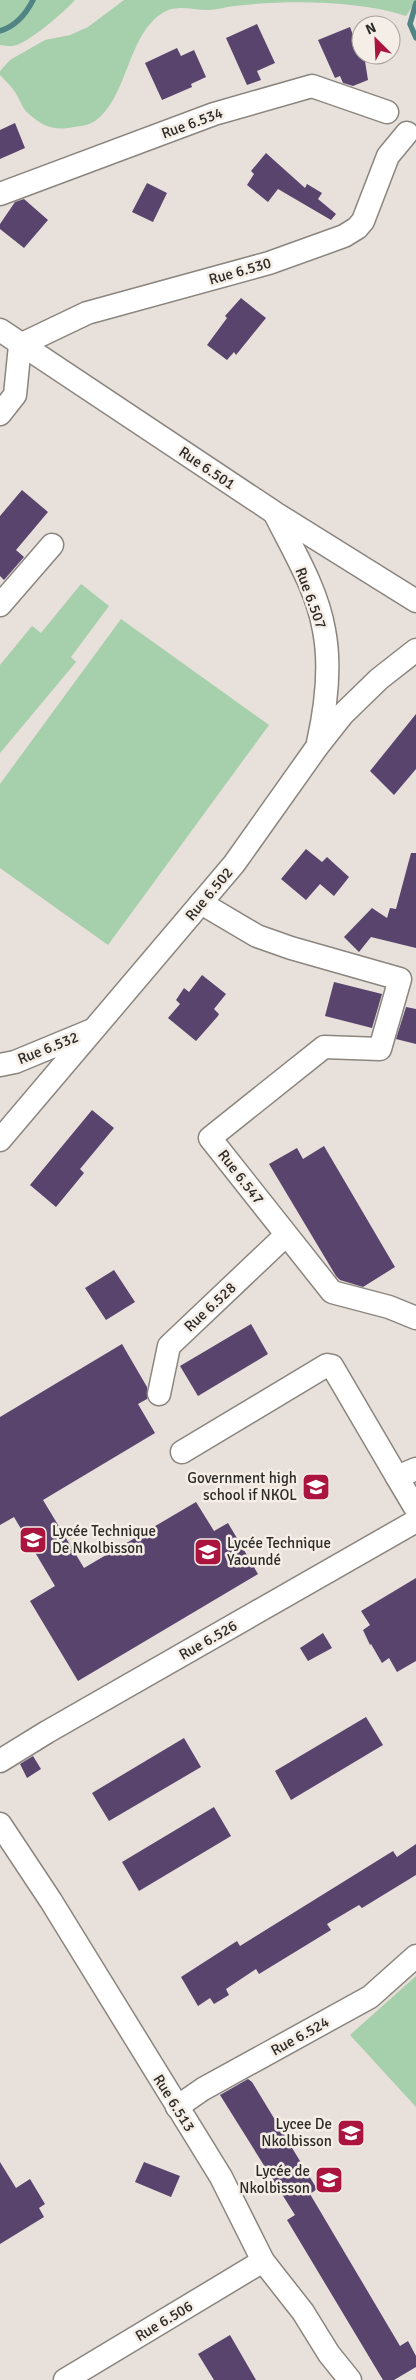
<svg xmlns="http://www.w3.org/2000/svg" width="416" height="2380" font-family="Signika,sans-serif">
<rect width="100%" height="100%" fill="#e8e0da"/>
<g fill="#a6cfab">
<path d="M0,0H75C63,13 35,37 19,44C13,47 7,46 0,45Z"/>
<path d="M124,0H416V1L406,16C357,0 286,0 234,6C225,7 216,10 207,10C194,10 178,5 166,11C127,31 129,97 95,121C89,125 81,126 74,127C54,131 44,127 29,114C22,109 20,99 15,92C11,86 5,80 0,75V71L10,60L45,40L70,35L88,27Z"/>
<polygon points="81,584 109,606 71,657 76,662 0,753 0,665 32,626 41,633"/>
<polygon points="121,619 269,725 108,945 0,868 0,784"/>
<polygon points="416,1976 416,2107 350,2035"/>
</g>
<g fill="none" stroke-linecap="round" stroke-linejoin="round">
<g stroke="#518484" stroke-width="5.5">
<polyline points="416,3 410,24 416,38"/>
<path d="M0,31C16,26 26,14 33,0"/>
</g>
</g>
<g fill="#59446e">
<polygon points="257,24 275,63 257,71 261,80 247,85 226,38"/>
<polygon points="350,27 353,35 361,32 361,55 364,55 368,80 353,86 343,83 340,76 335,78 318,40"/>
<polygon points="177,48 181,56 194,50 206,77 191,84 192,87 162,100 145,63"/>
<polygon points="15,123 25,148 0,159 0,130"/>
<polygon points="266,153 305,188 307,184 322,193 318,199 336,214 331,220 278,189 268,202 247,185 254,174 251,171"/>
<polygon points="147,183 167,193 153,222 132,212"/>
<polygon points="24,199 48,220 24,248 0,229 0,224 15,202"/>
<polygon points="241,298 266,318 236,355 234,352 227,360 207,345 227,318 225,316"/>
<polygon points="22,490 48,512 16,550 24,557 4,580 0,576 0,516"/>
<polygon points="416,714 416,769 394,795 370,771"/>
<polygon points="306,849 322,862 327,857 349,877 334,896 320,884 306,900 281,879"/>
<polygon points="411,853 416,853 416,948 371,937 359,952 344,937 372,908 387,918 390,908 396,909"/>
<polygon points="202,975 226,994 214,1009 219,1014 218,1016 196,1041 168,1018 180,1004 176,1000 184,988 189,992"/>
<polygon points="334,982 382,994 372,1028 325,1016"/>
<polygon points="406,1007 416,1009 416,1044 396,1039"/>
<polygon points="92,1110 114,1128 80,1169 84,1173 56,1207 30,1185"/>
<polygon points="324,1146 395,1267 363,1287 340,1280 336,1276 269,1164 297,1148 303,1159"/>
<polygon points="114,1270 135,1302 106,1320 85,1288"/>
<polygon points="251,1324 268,1354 198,1396 180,1366"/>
<polygon points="122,1344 147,1387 147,1399 138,1404 155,1433 43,1500 84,1568 196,1502 214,1531 228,1523 258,1574 78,1681 30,1601 55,1586 14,1517 0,1525 0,1417"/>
<polygon points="416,1578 416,1661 397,1672 389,1658 382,1663 371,1644 370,1645 363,1630 370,1625 361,1611"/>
<polygon points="323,1633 332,1648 308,1661 300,1648"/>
<polygon points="366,1717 383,1745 291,1800 275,1771"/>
<polygon points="184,1738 201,1767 109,1821 92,1793"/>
<polygon points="33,1756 41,1769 27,1778 20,1764"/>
<polygon points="214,1807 231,1836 139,1891 122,1862"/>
<polygon points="416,1844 416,1875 362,1908 359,1905 327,1924 331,1930 259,1974 256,1969 226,1989 229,1995 214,2004 210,1998 198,2006 181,1977 237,1941 240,1946 393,1851 397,1857"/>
<polygon points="248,2079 252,2082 317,2189 310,2194 400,2346 408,2341 416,2356 416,2367 394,2380 383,2380 287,2220 295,2215 220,2095"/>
<polygon points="0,2162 16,2188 30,2179 45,2204 39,2208 44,2217 0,2244"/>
<polygon points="144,2162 180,2176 171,2197 135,2182"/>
<polygon points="230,2335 256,2380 214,2380 198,2354"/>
</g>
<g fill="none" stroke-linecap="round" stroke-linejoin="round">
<defs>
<g id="minor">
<polyline points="0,194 214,114 312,86 387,112"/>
<polyline points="0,330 275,513 416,601"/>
<polyline points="0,414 15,395 20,345 87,313 269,263 344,236 357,228 363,221 388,156 407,133"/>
<path d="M275,514C293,550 317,589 324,630C331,666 326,707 318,743"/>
<polyline points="0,605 52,545"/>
<polyline points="201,903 257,936 291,948 400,979 380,1049 324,1047 210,1138 332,1292 389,1307 416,1318"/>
<polyline points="0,1065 15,1062 90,1031"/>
<polyline points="0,1140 234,864 317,747 343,714 379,679 416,650"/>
<polyline points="159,1394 169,1346 286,1235"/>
<polyline points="182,1452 327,1365 332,1366 397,1477"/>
<polyline points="416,1469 397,1477 416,1509"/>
<polyline points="0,1761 47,1732 416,1521"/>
<polyline points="0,1824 51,1901 221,2177 263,2261 303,2312 329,2354 350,2380"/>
<polyline points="177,2107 203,2089 370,1997 416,1956"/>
<polyline points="65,2380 263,2261"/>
</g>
</defs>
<use href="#minor" stroke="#8b857f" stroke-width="25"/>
<use href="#minor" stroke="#fff" stroke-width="22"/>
</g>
<defs>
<symbol id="school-square" viewBox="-11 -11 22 22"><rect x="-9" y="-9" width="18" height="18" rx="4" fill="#aa143e" stroke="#f5eee7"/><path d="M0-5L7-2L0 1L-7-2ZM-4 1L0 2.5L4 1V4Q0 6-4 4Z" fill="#fff"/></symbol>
</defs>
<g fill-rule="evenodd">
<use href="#school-square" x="300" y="1471" width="32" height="32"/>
<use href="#school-square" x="17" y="1524" width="32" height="32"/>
<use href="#school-square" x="192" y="1536" width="32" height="32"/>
<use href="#school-square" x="335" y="2117" width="32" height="32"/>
<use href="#school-square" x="313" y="2164" width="32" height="32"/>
</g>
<g text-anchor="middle" stroke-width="5" stroke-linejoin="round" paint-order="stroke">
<g font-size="15" fill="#2d2a27" stroke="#f5eee7">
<text transform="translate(192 123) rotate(-20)" y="5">Rue 6.534</text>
<text transform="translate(240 271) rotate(-16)" y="5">Rue 6.530</text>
<text transform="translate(207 468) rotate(34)" y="5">Rue 6.501</text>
<text transform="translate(311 598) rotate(70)" y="5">Rue 6.507</text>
<text transform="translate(209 894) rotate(-50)" y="5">Rue 6.502</text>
<text transform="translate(48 1048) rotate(-22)" y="5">Rue 6.532</text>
<text transform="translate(241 1177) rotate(52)" y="5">Rue 6.547</text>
<text transform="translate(210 1307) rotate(-43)" y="5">Rue 6.528</text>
<text transform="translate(208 1640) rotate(-30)" y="5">Rue 6.526</text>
<text transform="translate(300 2036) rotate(-29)" y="5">Rue 6.524</text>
<text transform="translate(174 2103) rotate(58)" y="5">Rue 6.513</text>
<text transform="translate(164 2321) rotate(-31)" y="5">Rue 6.506</text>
</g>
<g font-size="15" fill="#2d2a27" stroke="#f5eee7" text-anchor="end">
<text x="297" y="1483">Government high<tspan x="297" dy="17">school if NKOL</tspan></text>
<text x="52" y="1536" text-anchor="start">Lycée Technique<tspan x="52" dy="17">De Nkolbisson</tspan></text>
<text x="227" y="1548" text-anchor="start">Lycée Technique<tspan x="227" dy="17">Yaoundé</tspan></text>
<text x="332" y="2129">Lycee De<tspan x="332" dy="17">Nkolbisson</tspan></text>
<text x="310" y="2176">Lycée de<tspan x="310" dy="17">Nkolbisson</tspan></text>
</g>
</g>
<g transform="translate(376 40) rotate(336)"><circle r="24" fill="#f5eee7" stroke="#a5a09a"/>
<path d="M0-4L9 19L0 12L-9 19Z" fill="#aa143e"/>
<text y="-8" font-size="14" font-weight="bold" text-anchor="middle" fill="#2d2a27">N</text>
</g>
</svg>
